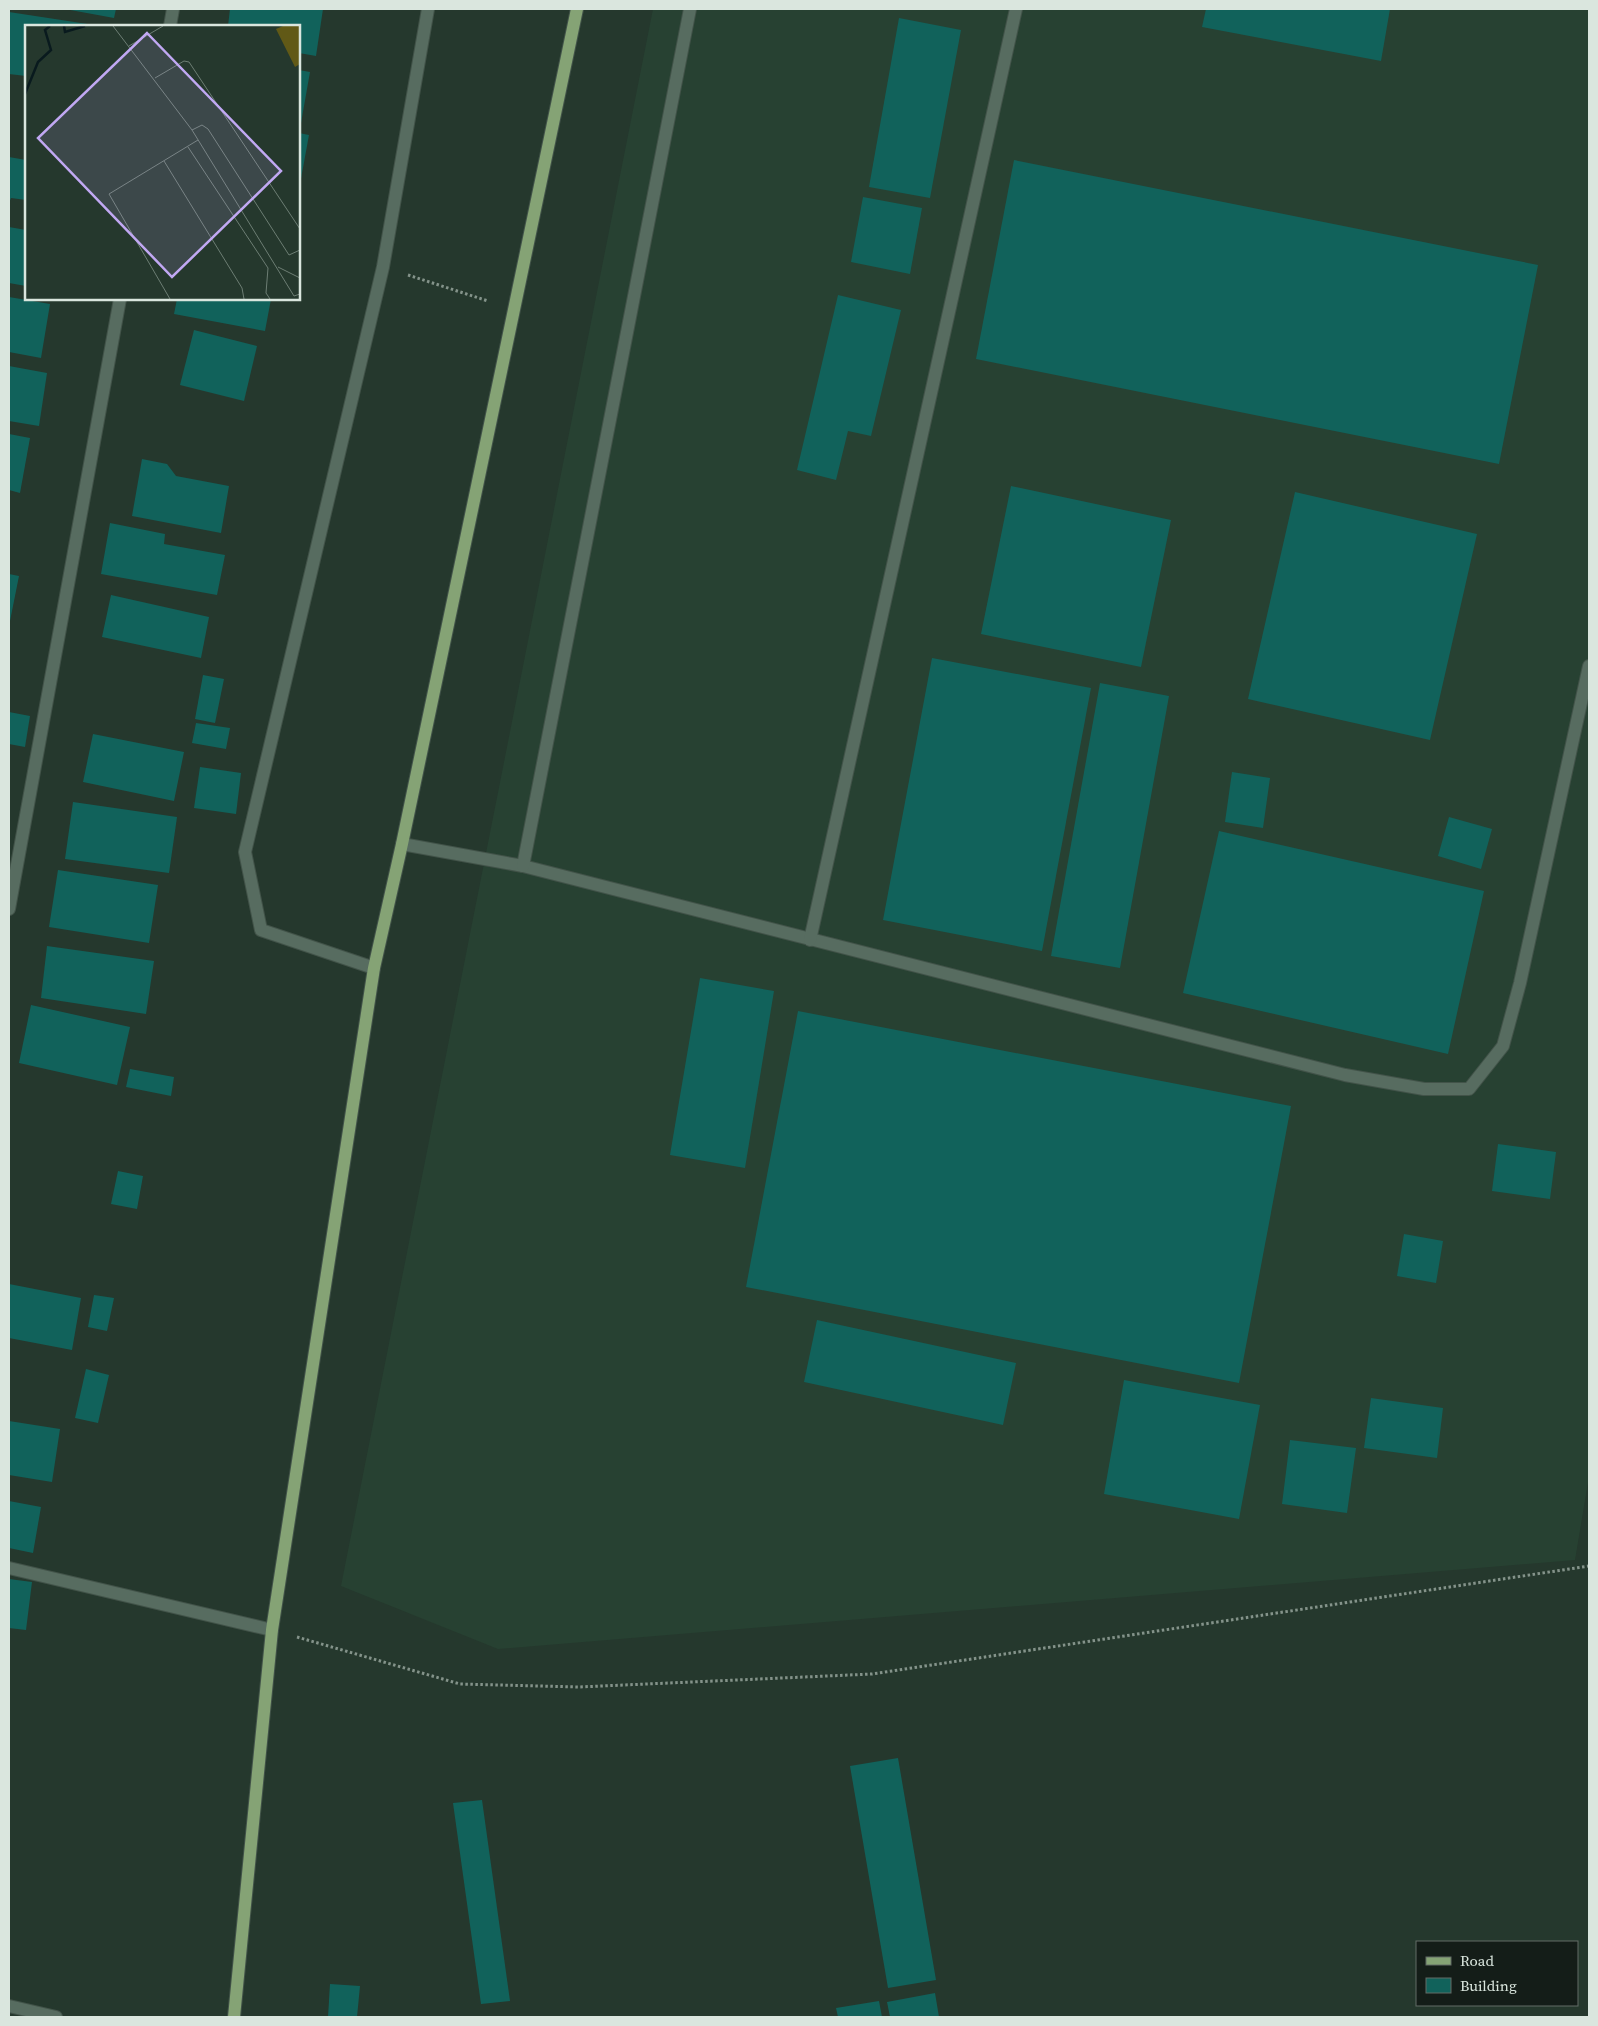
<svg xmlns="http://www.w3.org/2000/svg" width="1598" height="2026" font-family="'Source Serif 4',serif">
<rect width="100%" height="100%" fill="#25382d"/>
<polygon fill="#274132" points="653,9 1589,9 1589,1476 1575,1560 498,1649 341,1586"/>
<g fill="#11625b">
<polygon points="65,9 116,9 114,18"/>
<polygon points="230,9 323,9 316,56 299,53 299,26 228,26"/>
<polygon points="1206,9 1390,9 1381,61 1202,27"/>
<polygon points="9,12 94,25 94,26 26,26 26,76 9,74"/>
<polygon points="899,18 961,30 930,198 869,187"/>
<polygon points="299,70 310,72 301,123 299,122"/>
<polygon points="299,133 309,135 300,184 299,184"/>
<polygon points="9,157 26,160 26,200 11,198 9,203"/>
<polygon points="1014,160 1538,265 1499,464 976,359"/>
<polygon points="863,197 922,208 910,274 851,262"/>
<polygon points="9,227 26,230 26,286 9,283"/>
<polygon points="838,295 901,310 871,436 848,431 836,480 797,470"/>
<polygon points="9,297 50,304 41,358 9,352"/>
<polygon points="177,299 271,299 265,331 174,314"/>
<polygon points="194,330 257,346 244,401 180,385"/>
<polygon points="9,366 47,373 39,426 9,421"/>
<polygon points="9,434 30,438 20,493 9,490"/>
<polygon points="142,459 167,464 176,476 229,486 221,533 132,516"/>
<polygon points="1011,486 1171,520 1141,667 981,634"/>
<polygon points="1295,492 1477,534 1430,740 1248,699"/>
<polygon points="110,523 165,534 164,544 225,555 217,595 101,574"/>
<polygon points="9,574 19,576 10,621 9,621"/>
<polygon points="111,595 209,617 201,658 102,637"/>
<polygon points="932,658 1091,688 1042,951 883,920"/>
<polygon points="203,675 224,679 215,723 195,719"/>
<polygon points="1100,683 1169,696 1120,968 1051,956"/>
<polygon points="9,712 30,716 25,747 9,744"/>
<polygon points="196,723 230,728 226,749 192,743"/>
<polygon points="93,734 184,752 174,801 83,782"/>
<polygon points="200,767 241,773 236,814 194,808"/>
<polygon points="1232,772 1270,778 1263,828 1225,822"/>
<polygon points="73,802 177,817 169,873 65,859"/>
<polygon points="1449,817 1492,829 1481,869 1438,856"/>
<polygon points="1219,831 1484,891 1448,1054 1183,993"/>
<polygon points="58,870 158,885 149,943 49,927"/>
<polygon points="47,946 154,961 146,1014 41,998"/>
<polygon points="700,978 774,991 745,1168 670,1155"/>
<polygon points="31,1005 130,1027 117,1085 19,1063"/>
<polygon points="798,1011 1291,1106 1239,1383 746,1287"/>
<polygon points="130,1069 174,1077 171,1096 126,1087"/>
<polygon points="1498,1144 1556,1152 1550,1199 1492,1191"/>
<polygon points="118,1171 143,1176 137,1209 111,1204"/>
<polygon points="1404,1234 1443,1241 1436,1283 1397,1276"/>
<polygon points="9,1284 81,1298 72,1350 9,1338"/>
<polygon points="94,1295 114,1298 107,1331 88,1327"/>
<polygon points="817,1320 1016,1363 1003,1425 804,1382"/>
<polygon points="86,1369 109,1375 98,1423 75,1418"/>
<polygon points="1124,1380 1260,1405 1239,1519 1104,1494"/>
<polygon points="1371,1398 1443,1408 1437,1458 1364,1448"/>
<polygon points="9,1421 60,1429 52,1482 9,1475"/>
<polygon points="1290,1440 1356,1448 1347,1513 1282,1504"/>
<polygon points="9,1501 41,1507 33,1553 9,1548"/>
<polygon points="9,1579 32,1582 26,1630 9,1628"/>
<polygon points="898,1758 936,1980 888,1988 850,1766"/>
<polygon points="482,1800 510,2001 481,2004 453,1803"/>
<polygon points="330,1984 360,1986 357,2017 328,2017"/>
<polygon points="935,1993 939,2017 890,2017 887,2002"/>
<polygon points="879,2001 882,2017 838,2017 836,2008"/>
</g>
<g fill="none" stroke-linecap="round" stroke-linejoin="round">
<defs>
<g id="minor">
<polyline points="170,26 173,9"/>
<polyline points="402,844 523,866 1345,1075 1424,1089 1469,1089 1503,1046 1520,983 1589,666"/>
<polyline points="523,866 690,9"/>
<polyline points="9,909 120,299"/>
<polyline points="810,940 1016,9"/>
<polyline points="374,968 261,930 245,852 383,267 428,9"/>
<polyline points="9,1568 272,1630"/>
<polyline points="9,2006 56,2017"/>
</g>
<polyline id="major" points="234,2017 272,1630 374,968 402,844 577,9"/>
</defs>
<use href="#minor" stroke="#425349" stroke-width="14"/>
<use href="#major" stroke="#425349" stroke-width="14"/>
<g stroke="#84938a" stroke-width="3" stroke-dasharray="2.5 2.5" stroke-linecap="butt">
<polyline points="408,275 488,301"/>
<polyline points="297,1637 460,1684 579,1687 872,1674 1589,1566"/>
</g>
<use href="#minor" stroke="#576c60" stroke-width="12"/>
<use href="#major" stroke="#85a375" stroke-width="12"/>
</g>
<g transform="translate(25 25)">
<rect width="275" height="275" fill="#25382d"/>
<path d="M258,1H275V39L270,42L251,4Z" fill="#615916"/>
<path fill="none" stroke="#091a1e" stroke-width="2.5" d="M39,1L40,7L60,1M0,69L13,37L26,25L20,5L25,1"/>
<path fill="none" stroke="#6d7e74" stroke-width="1" d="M88,1L167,105L269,271L275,269M104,21L138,1M130,53L159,36L164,37L275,204M167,105L177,100L183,104L264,230L275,225M163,122L243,243L241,268L245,274M139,136L217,263L219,274M253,242L275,253M145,274L84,169L173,115"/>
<path fill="#c1a8f3" fill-opacity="0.15" stroke="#c1a8f3" stroke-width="2.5" d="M122,8L256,146L147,252L13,113Z"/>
<rect width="275" height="275" fill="none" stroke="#dae6de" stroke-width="2.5"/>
</g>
<rect width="1598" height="2026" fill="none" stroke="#dae6de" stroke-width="20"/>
<rect x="1416" y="1941" width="162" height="65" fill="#141d18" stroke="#636d67"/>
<rect x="1426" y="1957" width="25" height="8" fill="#85a375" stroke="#636d67"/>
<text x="1460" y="1966" font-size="15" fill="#dae6de">Road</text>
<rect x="1426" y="1978" width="25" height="15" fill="#11625b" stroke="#636d67"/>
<text x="1460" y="1991" font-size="15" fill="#dae6de">Building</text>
</svg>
